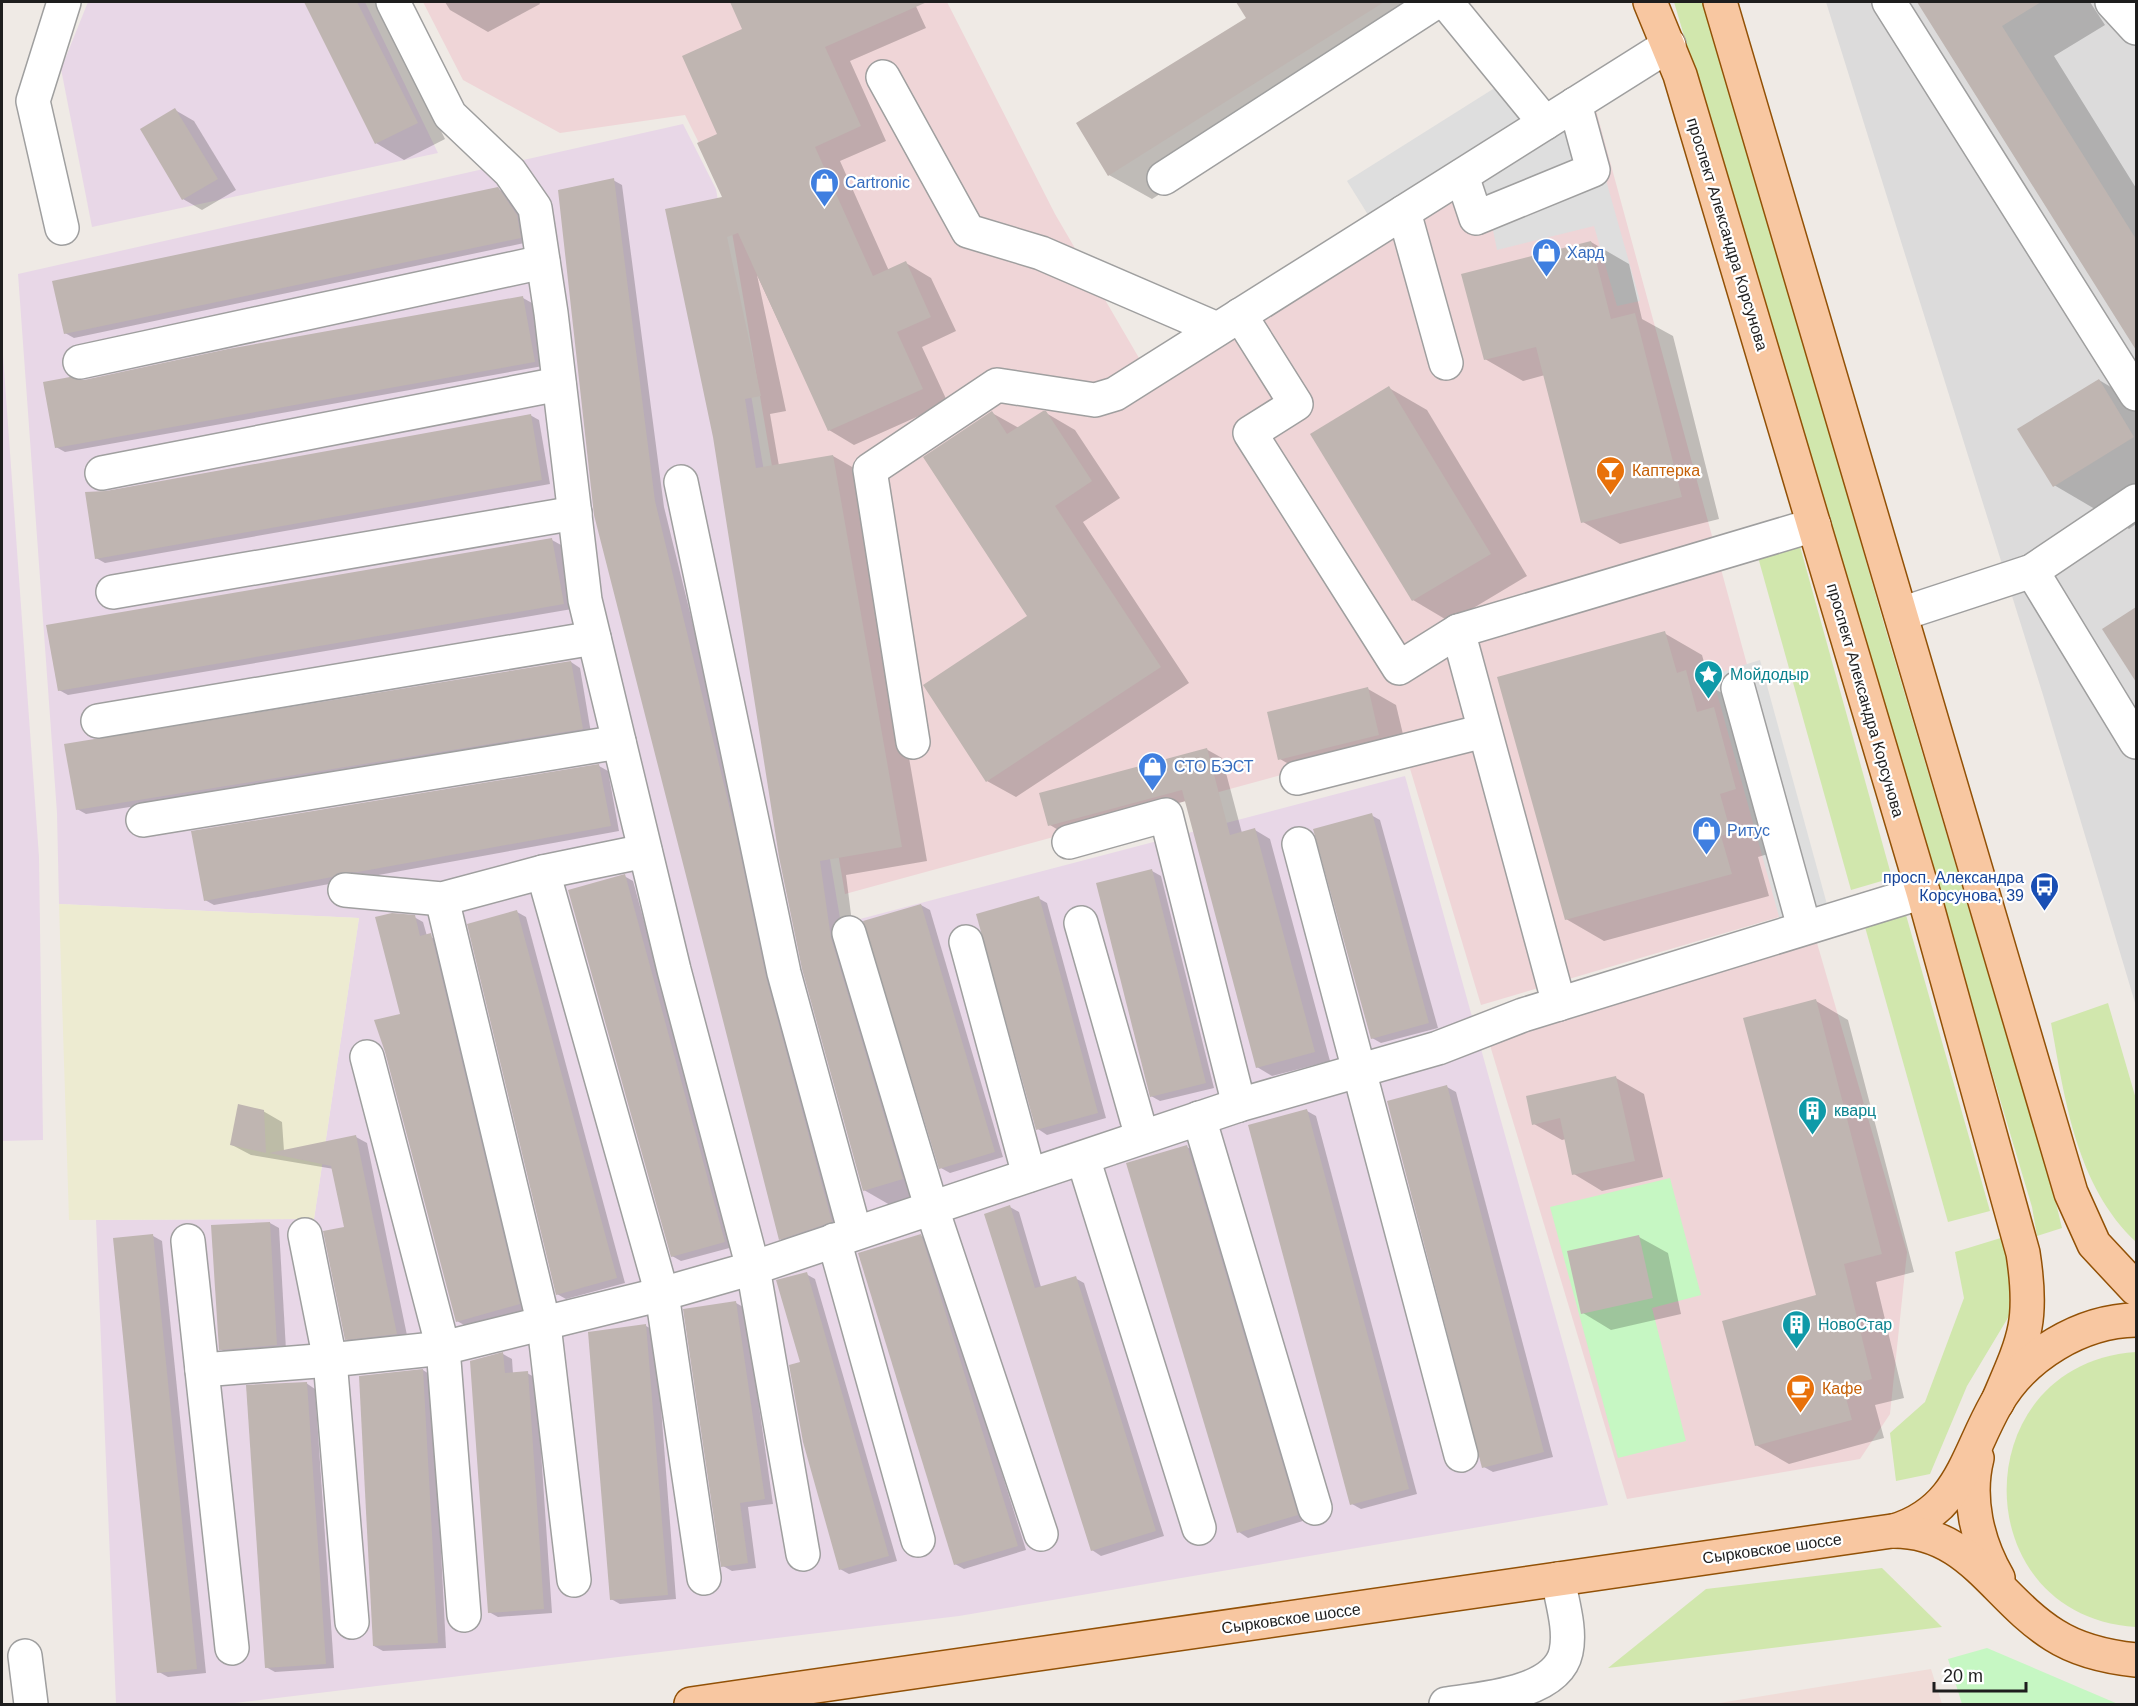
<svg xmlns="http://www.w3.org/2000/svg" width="2138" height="1706" font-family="Arial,sans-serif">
<rect width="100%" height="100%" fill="#efeae5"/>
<polygon fill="#dcdbdb" points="1826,2 2136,2 2136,1006 2043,695"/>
<g fill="#efd5d7">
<polygon points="423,2 947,2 1055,214 1153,382 1593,99 1813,907 1481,1005 1402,742 845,894 726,197 685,115 560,133 463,80"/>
<polygon points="1817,943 1907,1252 1890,1414 1860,1459 1627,1499 1489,1042"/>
</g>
<g fill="#e8d7e7">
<polygon points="88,2 365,2 438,153 92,227 61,69"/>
<polygon points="683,124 716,189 841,924 1405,776 1608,1505 959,1616 226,1704 116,1704 96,1220 314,1219 359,918 59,904 57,813 18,274"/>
<polygon points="2,341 39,857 43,1140 2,1141"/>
</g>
<polygon fill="#f0dcd8" points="1931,1669 1942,1704 1713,1704"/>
<polygon fill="#edebd1" points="59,904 359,918 314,1219 69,1220"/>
<g fill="#d1e7ad">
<polygon points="1674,2 1707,2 1883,621 2055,1199 2062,1228 2037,1236 2032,1207"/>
<polygon points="1798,539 1892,878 1851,890 1756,550"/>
<polygon points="1906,915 1990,1211 1948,1222 1865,927"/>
<path d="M2108,1003L2136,1099V1242C2076,1185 2065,1100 2051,1023Z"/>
<polygon points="2004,1237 2015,1306 1967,1386 1930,1474 1896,1481 1890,1433 1925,1402 1964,1298 1955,1252"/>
<path d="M2136,1352V1627C1964,1617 1963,1364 2136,1352Z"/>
<polygon points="1882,1568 1942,1627 1608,1668 1706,1589"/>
</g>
<g fill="#c6f7c3">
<polygon points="1670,1178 1701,1295 1652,1308 1686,1441 1618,1458 1550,1207"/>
<polygon points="1987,1648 2118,1704 1962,1704 1948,1659"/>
</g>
<g fill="#dedede">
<polygon points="1501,84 1524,121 1370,218 1347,181"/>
<polygon points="1586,109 1640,301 1617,306 1594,226 1497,250 1482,176"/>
<polygon points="1760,660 1828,908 1780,920 1712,675"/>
</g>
<g fill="#0003">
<polygon points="305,2 377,2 445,139 404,160 376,143"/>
<polygon points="445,2 539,2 540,4 488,32 450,10"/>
<polygon points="731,2 914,2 926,28 850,61 886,141 840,161 889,271 906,263 931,278 956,331 922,347 948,403 854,445 829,430 757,275 786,411 770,414 779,466 833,456 859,471 927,861 846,875 856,954 928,1195 890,1205 864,1190 715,437 724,198 719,135 744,30"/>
<polygon points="1238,2 1428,2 1438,18 1152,199 1109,175 1248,18"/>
<polygon points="1919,2 2090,2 2105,25 2054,56 2136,188 2136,344"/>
<polygon points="175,110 194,121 236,190 202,210 183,199 142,130"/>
<polygon points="613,180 622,185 664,507 841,1226 789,1244 780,1239 595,515"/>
<polygon points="498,189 507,194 526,222 529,242 74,338 65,333"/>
<polygon points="1591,242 1629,264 1642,319 1673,336 1719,519 1620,544 1583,522 1545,375 1523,381 1485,359"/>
<polygon points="523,298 532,303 543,366 65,452 56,447 84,382"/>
<polygon points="2099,380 2136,402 2136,524 2129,529 2054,485"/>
<polygon points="1389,388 1427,410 1527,576 1450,622 1413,600"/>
<polygon points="992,413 1019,428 1046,413 1075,430 1120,498 1083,522 1189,683 1016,797 987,781 1029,616"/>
<polygon points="530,415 539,420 550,484 105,563 96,558 106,493"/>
<polygon points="552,540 561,545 572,609 68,695 59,690"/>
<polygon points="2136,608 2136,680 2104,629"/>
<polygon points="1664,633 1702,655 1711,687 1724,694 1768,854 1758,857 1769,896 1604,941 1566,919"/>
<polygon points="571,662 580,668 591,733 86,814 77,809"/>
<polygon points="1368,689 1396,705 1407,751 1308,775 1280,759"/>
<polygon points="1206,749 1222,758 1242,833 1255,830 1270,839 1330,1061 1272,1076 1257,1067 1186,801 1065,834 1050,825"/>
<polygon points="599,766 608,771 619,831 214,905 205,900"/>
<polygon points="1371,815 1380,820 1438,1028 1381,1043 1372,1038"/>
<polygon points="1152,871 1161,876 1214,1088 1160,1101 1151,1096"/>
<polygon points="624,876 633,881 733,1247 681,1261 672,1256"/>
<polygon points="1038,898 1047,903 1106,1118 1047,1135 1038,1129"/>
<polygon points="921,905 930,910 1003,1157 950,1173 941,1168"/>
<polygon points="517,912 526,917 625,1283 566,1299 557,1294"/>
<polygon points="414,917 423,922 427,936 440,940 528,1309 466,1326 457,1321"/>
<polygon points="1816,1001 1848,1020 1914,1272 1876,1282 1904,1398 1875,1405 1884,1438 1789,1464 1756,1445 1818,1296"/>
<polygon points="1616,1078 1644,1094 1663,1177 1602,1191 1574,1174 1566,1139 1562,1140 1534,1124"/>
<polygon points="1447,1087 1456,1092 1553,1457 1493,1472 1484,1467"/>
<polygon points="263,1111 282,1122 284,1151 356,1137 367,1143 408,1340 358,1345 346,1339 346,1228 334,1169 251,1155 232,1145"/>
<polygon points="1307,1111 1316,1116 1417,1494 1361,1509 1352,1504"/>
<polygon points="1187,1147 1196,1152 1306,1520 1248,1538 1239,1532"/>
<polygon points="1010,1207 1019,1212 1041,1287 1075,1278 1084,1283 1164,1536 1101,1556 1092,1550"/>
<polygon points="270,1223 279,1228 286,1350 229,1354 220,1349"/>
<polygon points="920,1235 929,1241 1026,1550 964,1569 955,1564"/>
<polygon points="153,1236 162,1241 206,1673 168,1677 159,1672"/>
<polygon points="1639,1237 1668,1253 1681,1314 1611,1330 1583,1313"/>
<polygon points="806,1274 815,1279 897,1561 849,1574 840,1569 802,1363"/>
<polygon points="736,1303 745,1308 773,1504 748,1507 756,1568 732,1571 723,1566"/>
<polygon points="646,1326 655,1331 676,1599 620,1604 611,1599"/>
<polygon points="503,1354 512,1359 513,1374 527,1373 536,1378 552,1613 498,1617 489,1612"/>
<polygon points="423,1370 432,1376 446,1648 383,1651 374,1646"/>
<polygon points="306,1383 315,1389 334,1668 275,1672 266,1667"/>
</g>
<g fill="#bfb5b1">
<polygon points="304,2 357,2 418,123 375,144"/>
<polygon points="730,2 927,2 825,47 861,126 815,147 873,276 906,261 931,317 897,332 923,389 828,431 738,233 727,237 761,396 745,399 756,468 833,455 902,847 820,861 831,938 903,1179 863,1191 802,969 779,857 713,437 665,209 722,197 697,143 717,134 682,56 742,29"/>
<polygon points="1236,2 1384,2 1108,176 1076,123 1246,18"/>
<polygon points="1917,2 2041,2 2002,26 2136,239 2136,350"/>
<polygon points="175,108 218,179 182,200 140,129"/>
<polygon points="614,178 655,501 736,834 766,977 832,1222 779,1240 594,515 558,190"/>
<polygon points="498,187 517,215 521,238 64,334 52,281"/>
<polygon points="1591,241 1611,319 1635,313 1682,497 1581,523 1536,347 1484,360 1461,274"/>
<polygon points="523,296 535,362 55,448 43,382 70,377 84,380 228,349"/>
<polygon points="2099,379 2134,437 2053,487 2017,429"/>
<polygon points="1389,386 1491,554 1412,601 1310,434"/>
<polygon points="992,411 1007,434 1043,411 1046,411 1092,481 1055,506 1161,667 986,782 923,685 1027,616 923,457"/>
<polygon points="531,414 542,480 95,559 85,492 106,491"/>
<polygon points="552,538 564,604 58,691 46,625"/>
<polygon points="2136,607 2136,682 2102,629"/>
<polygon points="1665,631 1677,673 1686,670 1697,712 1714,707 1736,789 1720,794 1731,833 1721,836 1732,874 1565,920 1497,677"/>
<polygon points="571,661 583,729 76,810 64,744"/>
<polygon points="1368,687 1379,735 1278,760 1267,712"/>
<polygon points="1207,748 1230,835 1255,828 1315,1052 1256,1068 1182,790 1048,826 1039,793"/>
<polygon points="599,764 611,826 358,872 338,873 332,877 204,901 191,831"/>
<polygon points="1372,813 1429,1023 1371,1039 1313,829"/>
<polygon points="1152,869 1206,1083 1150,1097 1096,883"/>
<polygon points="625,874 725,1242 671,1257 568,890"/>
<polygon points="1039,896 1098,1113 1036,1130 976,914"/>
<polygon points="921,904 995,1152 939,1169 863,921"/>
<polygon points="517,910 617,1278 556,1295 467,924"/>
<polygon points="392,913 415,915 420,936 431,933 520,1304 456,1322 385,1052 374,1020 400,1014 375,917"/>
<polygon points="1816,999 1882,1254 1844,1264 1872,1379 1843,1387 1852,1420 1755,1446 1722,1321 1816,1295 1743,1018"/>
<polygon points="1616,1076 1635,1161 1572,1175 1560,1118 1532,1125 1526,1096"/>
<polygon points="1447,1085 1544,1452 1482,1468 1387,1101"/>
<polygon points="238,1104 264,1110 266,1153 230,1145"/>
<polygon points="1307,1109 1409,1489 1350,1505 1248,1125"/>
<polygon points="356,1135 397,1334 345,1340 323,1231 344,1227 331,1166 269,1153"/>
<polygon points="1187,1145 1298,1515 1237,1533 1126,1163"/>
<polygon points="1010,1205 1035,1288 1076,1276 1156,1531 1091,1551 984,1214"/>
<polygon points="270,1222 277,1345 219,1350 211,1225"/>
<polygon points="153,1234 197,1669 157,1673 113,1238"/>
<polygon points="921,1234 1018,1546 954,1565 858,1253"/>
<polygon points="1639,1235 1653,1298 1581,1314 1567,1251"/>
<polygon points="807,1272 889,1556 839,1570 803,1442 789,1365 800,1362 776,1280"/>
<polygon points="736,1301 765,1499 740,1503 748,1563 721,1567 683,1309"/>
<polygon points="646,1324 668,1595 610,1600 588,1332"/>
<polygon points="503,1352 505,1373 528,1371 544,1609 488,1613 470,1361"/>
<polygon points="423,1369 438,1643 373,1646 359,1376"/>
<polygon points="307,1382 326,1664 265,1668 246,1385"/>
</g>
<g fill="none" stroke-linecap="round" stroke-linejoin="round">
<defs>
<g id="minor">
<polyline points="393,2 450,115 510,172 535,208 551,313 585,600 674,970 753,1268 803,1554"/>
<polyline points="1446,2 1545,123"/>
<polyline points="1889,2 2136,394"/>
<polyline points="2112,2 2136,28"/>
<polyline points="883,77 968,231 1041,253 1217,329"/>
<polyline points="1462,176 1476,218 1593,170 1575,104"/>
<polyline points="1164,178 1436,2"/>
<polyline points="1404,212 1446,363"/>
<polyline points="62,228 33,101 64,2"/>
<polyline points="1240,315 1296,404 1250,433 1399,668 1458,631"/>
<polyline points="80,362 543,262"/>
<polyline points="102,473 559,384"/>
<polyline points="681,482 784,973 855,1233"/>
<polyline points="2032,571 2136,742"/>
<polyline points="113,592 575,513"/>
<polyline points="1901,614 2032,571 2136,501"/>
<polyline points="1738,688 1804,927"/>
<polyline points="98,721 594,638"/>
<polyline points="913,742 870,470 997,385 1095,400 1115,394 1669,45"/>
<polyline points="1297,778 1484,731"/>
<polyline points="143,820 619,742"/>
<polyline points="1069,842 1166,815 1239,1105"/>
<polyline points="1299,844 1461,1455"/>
<polyline points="543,872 662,1294 704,1578"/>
<polyline points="345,890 442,899 543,872 645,851"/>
<polyline points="442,899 544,1325 574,1580"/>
<polyline points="1081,923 1142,1137"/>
<polyline points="849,933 931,1206 1041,1534"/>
<polyline points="966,942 1029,1175"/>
<polyline points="1559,1004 1458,631 1814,525"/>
<polyline points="367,1057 443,1348 464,1615"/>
<polyline points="1199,1118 1315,1508"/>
<polyline points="1083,1158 1199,1528"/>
<polyline points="305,1235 330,1360 352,1622"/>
<polyline points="834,1240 918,1540"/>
<polyline points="188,1241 232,1648"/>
<polyline points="202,1370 330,1360 443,1348 662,1294 753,1268 1239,1105 1438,1048 1523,1015 1923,892"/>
<polyline points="25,1656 31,1704"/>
<path d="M1446,1704C1480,1699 1557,1694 1566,1652C1571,1629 1562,1602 1558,1579"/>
</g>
<g id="major">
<path d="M1650,2L1680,75L1923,892L2023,1253C2034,1323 2024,1340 1997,1403"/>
<polyline points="1720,2 2071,1193 2094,1244 2136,1289"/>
<path d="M1977,1458C1967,1498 1977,1542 1998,1578"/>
<path d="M1894,1531C1960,1511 1966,1457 1996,1404C2024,1355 2081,1321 2136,1320"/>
<path d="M691,1704L1892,1531C1970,1530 1995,1598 2054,1635C2079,1651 2107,1657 2136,1660"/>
</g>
</defs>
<use href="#minor" stroke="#9f9f9f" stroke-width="36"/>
<use href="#major" stroke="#925106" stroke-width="36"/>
<use href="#minor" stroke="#fff" stroke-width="33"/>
<use href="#major" stroke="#f8c7a1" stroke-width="33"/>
</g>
<defs>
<symbol id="shop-pin" viewBox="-11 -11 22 30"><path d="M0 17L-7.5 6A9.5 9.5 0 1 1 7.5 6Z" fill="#3f7fe0" stroke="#fff"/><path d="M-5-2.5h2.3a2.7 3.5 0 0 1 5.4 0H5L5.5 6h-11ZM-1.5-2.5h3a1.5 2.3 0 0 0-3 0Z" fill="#fff"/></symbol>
<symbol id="bar-pin" viewBox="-11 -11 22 30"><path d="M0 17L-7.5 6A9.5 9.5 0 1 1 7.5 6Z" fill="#e8710a" stroke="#fff"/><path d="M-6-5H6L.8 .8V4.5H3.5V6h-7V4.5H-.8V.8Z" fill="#fff"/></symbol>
<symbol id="sight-pin" viewBox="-11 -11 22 30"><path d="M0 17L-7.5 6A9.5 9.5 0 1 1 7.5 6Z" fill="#0f9aa8" stroke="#fff"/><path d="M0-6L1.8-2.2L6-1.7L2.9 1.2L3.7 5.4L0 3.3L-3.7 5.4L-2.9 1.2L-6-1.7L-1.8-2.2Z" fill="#fff"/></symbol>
<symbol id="bus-pin" viewBox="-11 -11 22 30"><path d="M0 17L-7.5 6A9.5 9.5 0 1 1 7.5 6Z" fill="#1a4fb4" stroke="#fff"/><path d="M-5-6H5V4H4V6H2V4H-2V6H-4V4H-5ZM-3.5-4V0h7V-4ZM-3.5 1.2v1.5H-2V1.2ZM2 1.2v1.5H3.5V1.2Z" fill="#fff"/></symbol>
<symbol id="building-pin" viewBox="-11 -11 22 30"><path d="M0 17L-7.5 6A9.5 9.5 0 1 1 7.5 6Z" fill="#0f9aa8" stroke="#fff"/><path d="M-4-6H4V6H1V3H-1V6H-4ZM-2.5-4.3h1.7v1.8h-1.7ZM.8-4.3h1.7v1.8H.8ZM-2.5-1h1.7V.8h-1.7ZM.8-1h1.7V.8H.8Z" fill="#fff"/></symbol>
<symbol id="cafe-pin" viewBox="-11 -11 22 30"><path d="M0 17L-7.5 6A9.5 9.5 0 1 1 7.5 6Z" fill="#e8710a" stroke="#fff"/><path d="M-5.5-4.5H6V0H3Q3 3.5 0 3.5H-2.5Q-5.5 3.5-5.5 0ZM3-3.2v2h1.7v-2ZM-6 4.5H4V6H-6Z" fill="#fff"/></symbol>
</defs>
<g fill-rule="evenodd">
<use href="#shop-pin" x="808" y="166" width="33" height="45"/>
<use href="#shop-pin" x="1530" y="236" width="33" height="45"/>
<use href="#bar-pin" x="1594" y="454" width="33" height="45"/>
<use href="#sight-pin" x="1692" y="658" width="33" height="45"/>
<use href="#shop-pin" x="1136" y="750" width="33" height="45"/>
<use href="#shop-pin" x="1690" y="814" width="33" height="45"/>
<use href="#bus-pin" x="2028" y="870" width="33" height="45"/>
<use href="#building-pin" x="1796" y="1094" width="33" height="45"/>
<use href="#building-pin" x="1780" y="1308" width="33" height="45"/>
<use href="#cafe-pin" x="1784" y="1372" width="33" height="45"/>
</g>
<g text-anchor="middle" stroke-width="4.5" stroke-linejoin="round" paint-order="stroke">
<g font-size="16" fill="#366cbe" stroke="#fff" text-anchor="start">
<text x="845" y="188">Cartronic</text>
<text x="1567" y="258">Хард</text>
<text x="1174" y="772">СТО БЭСТ</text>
<text x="1727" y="836">Ритус</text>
</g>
<g font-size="16" fill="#1e1e1e" stroke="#fff">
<text transform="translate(1728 234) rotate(73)" y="6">проспект Александра Корсунова</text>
<text transform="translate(1866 700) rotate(74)" y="6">проспект Александра Корсунова</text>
<text transform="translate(1772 1548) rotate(-8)" y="6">Сырковское шоссе</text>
<text transform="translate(1291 1618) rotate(-8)" y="6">Сырковское шоссе</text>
</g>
<g font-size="16" fill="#c56008" stroke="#fff" text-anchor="start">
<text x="1632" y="476">Каптерка</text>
<text x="1822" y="1394">Кафе</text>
</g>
<g font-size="16" fill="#0d838f" stroke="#fff" text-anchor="start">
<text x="1730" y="680">Мойдодыр</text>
<text x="1834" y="1116">кварц</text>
<text x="1818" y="1330">НовоСтар</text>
</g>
<g font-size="16" fill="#164399" stroke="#fff" text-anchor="end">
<text x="2024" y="883">просп. Александра<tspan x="2024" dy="18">Корсунова, 39</tspan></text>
</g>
</g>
<rect width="2138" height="1706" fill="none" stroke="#1e1e1e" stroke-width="6"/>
<path d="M1934 1682v9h92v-9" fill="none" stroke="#1e1e1e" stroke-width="3"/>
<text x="1943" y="1682" font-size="18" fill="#1e1e1e" stroke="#ffffff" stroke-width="4.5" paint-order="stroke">20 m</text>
</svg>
